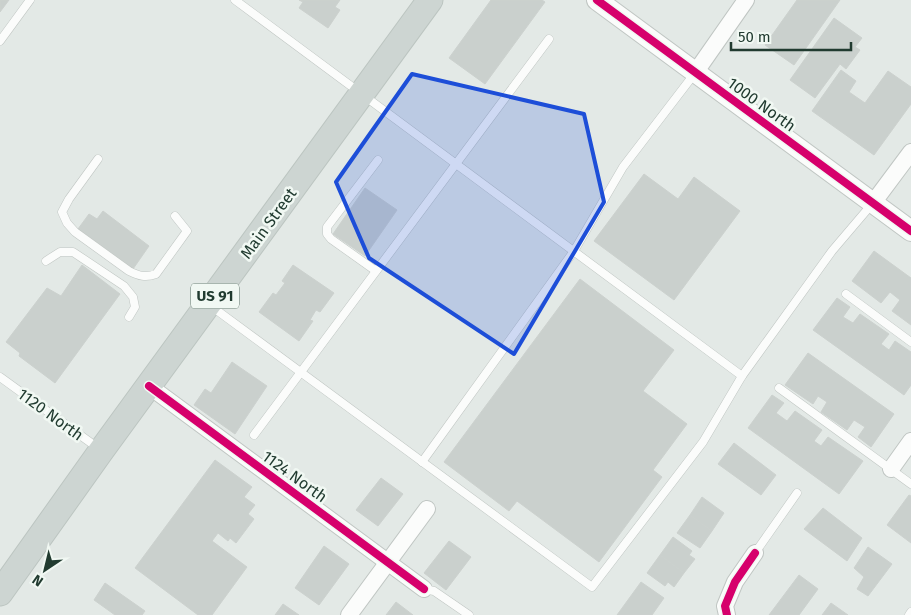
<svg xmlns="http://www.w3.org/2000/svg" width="911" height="615" font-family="'Fira Sans',sans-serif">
<rect width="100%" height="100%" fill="#e3e9e6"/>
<g fill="#cad0cd" stroke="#ccd1ce">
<polygon points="0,0 9,0 0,12"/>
<polygon points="299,0 340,0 335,7 340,10 328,28 299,8 303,2"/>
<polygon points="491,0 542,0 545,2 485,84 449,58"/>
<polygon points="797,0 840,0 794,65 765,45"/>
<polygon points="834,18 862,38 855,47 860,50 846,69 840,64 815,98 790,80"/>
<polygon points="841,70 856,81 849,92 865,103 888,71 911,87 911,104 874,155 812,111"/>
<polygon points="644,174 678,199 694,177 740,211 674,300 594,241"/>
<polygon points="365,188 397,210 365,256 333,234"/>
<polygon points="103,211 149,246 133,269 78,229 89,214 97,219"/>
<polygon points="874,251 911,278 911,325 892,311 900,300 890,292 881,303 852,281"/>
<polygon points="82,265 120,294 55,383 19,356 20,353 6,342 47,288 61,296"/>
<polygon points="293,265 334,293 320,312 316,310 310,320 313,321 299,341 259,312 273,293 276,295 285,283 282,281"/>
<polygon points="580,279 674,350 643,391 687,424 653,470 662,477 599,562 517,501 509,511 444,462"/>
<polygon points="837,298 850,307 843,317 853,323 860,314 889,334 881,344 889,350 895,341 911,352 911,385 904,395 813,330"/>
<polygon points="808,353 894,414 871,447 858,437 865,427 854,420 847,430 821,412 827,402 818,396 813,404 785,385"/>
<polygon points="232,362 267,386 235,434 194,405 205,389 211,393"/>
<polygon points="772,395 784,403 776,413 787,421 795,411 822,430 814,441 821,446 828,437 863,461 839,494 748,428"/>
<polygon points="734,443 776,475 761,495 718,464"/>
<polygon points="215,460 252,487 244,497 255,505 248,514 254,519 236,543 230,538 228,541 218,533 212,541 247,567 212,615 198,615 135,568"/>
<polygon points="381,478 403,494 378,526 356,510"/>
<polygon points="909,495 911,496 911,543 887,525"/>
<polygon points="702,497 724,513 712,531 690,515"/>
<polygon points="823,508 862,538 847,561 804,529"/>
<polygon points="690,515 712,531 700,548 677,533"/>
<polygon points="673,537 692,551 689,555 695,559 684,573 660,555"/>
<polygon points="449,541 471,557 446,590 424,573"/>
<polygon points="324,546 349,564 319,605 295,588"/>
<polygon points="868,547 892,564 868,596 857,589 864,577 854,568"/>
<polygon points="660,555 684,573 674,587 668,582 665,586 647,573"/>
<polygon points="799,575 818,589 799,615 769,615"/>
<polygon points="641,582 664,598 652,615 617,615"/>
<polygon points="105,583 145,611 142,615 115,615 94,600"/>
<polygon points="396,602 413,615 386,615"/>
<polygon points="831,603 848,615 822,615"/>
<polygon points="283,604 299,615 275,615"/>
</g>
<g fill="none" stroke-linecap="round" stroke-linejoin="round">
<defs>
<g id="service">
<polyline points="235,0 742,376"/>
<polyline points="0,41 30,0"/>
<path d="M98,159L69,199L62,212L67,223L75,232L129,271C139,276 146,278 156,274L187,231L175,216"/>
<polyline points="46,261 60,252 73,252 124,286 133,297 135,307 129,317"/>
<polyline points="376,271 331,239 327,234 327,227 378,160"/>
<polyline points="846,294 911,342"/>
<polyline points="211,306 592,587 703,442 742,376 832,251 872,204"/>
<polyline points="0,377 98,448"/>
<polyline points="779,388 911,484"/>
<polyline points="254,435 549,39"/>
<polyline points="422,462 574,251 623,167 695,73"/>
<polyline points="755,553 797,493"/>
<polyline points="424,589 434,591 469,615"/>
<polyline points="909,615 911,612"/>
</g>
<g id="minor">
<polyline points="695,73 746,0"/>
<polyline points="873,203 911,152"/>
<polyline points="149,386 424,589"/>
<polyline points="891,469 911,441"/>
<polyline points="349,615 427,509"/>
<polyline points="727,615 725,606 735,582 755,553"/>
</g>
<polyline id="tertiary" points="597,0 911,231"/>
<polyline id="primary" points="0,593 101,451 430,0"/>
</defs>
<use href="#service" stroke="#c0c6c3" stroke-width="9"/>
<use href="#minor" stroke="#c0c6c3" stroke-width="18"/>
<use href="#tertiary" stroke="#c0c6c3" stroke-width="22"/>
<use href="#primary" stroke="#bcc5c1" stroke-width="27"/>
<use href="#service" stroke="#fbfcfb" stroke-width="8"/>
<use href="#minor" stroke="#fbfcfb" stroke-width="16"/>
<use href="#tertiary" stroke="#fbfcfb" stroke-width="20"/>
<use href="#primary" stroke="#cdd5d2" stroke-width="25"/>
<defs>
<g id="cycleway">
<polyline points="597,0 911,231"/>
<polyline points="149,386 424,589"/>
<polyline points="727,615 725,606 735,582 755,553"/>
</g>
</defs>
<use href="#cycleway" stroke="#f1f8f3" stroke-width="11"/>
<use href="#cycleway" stroke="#d6006c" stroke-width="8"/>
</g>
<path fill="#1d4ed8" fill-opacity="0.2" stroke="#1d4ed8" stroke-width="4" stroke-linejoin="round" d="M412,74L584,114L604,202L514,354L369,258L336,182Z"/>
<g text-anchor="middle" stroke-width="5" stroke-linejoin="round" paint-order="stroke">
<rect fill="#f1f8f3" stroke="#5f746a" stroke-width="1" x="191" y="283.5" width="48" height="25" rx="4"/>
<g font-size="15" font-weight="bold" fill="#213b30">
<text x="215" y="301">US 91</text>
</g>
<g font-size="16" fill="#213b30" stroke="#f1f8f3">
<text transform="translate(762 104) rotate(36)" y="6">1000 North</text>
<text transform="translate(268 223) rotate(-54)" y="6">Main Street</text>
<text transform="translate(51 414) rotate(36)" y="6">1120 North</text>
<text transform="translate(295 476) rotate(36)" y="6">1124 North</text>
</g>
</g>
<g transform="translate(45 570) rotate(215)" stroke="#f1f8f3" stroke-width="4" paint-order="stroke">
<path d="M0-4L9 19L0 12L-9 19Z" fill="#213b30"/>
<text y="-8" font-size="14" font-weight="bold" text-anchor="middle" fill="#213b30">N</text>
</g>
<path d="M731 42v8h120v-8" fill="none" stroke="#213b30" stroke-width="2.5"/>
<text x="738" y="42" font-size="15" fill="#213b30" stroke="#f1f8f3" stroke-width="4" paint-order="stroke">50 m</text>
</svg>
